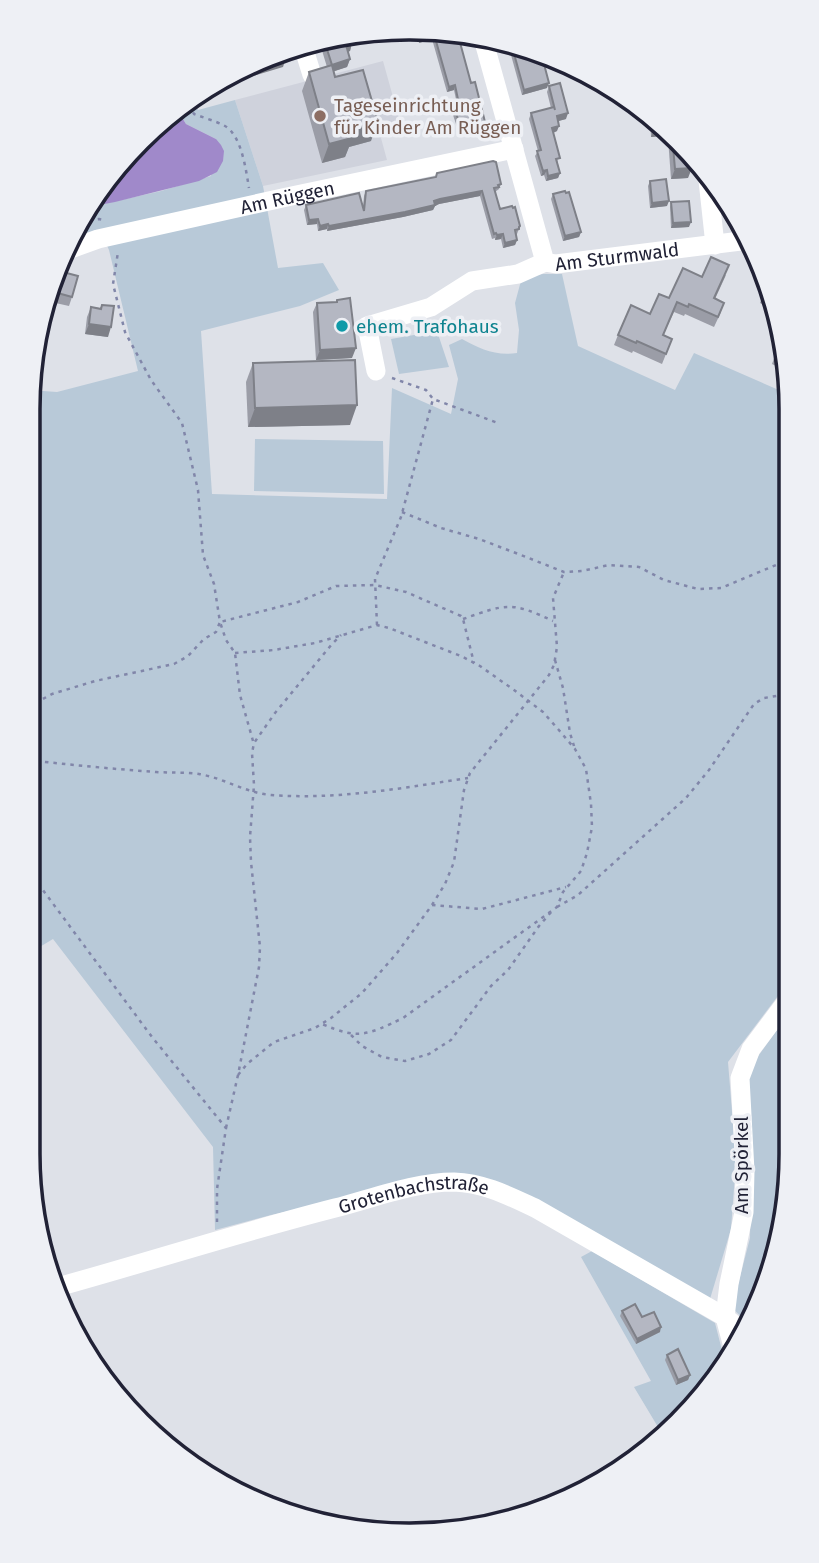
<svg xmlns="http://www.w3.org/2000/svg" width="819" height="1563" font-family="'Fira Sans',sans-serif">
<rect width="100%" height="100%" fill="#dee1e8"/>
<polygon fill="#cfd2dc" points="383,61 403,133 381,138 387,160 263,186 235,100"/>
<g fill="#b8c9d8">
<path d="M235,100L263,186L278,268L323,263L339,290L300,306L201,331L212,494L387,499L392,388L451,414L458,379L449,345L462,339C480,349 495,356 517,353L519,330L515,303L522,277L543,274H562L578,346L675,390L694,353L788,394L790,980L728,1062L736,1161L731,1229L710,1299L457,1174L271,1215L215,1230L213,1147L53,939L28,954L29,390L57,392L138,371L109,250L100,230L68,240L94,206L161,191L211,176L216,139L186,124L178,111L194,102L198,110Z"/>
<polygon points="437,331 449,367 399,374 391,339"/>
<polygon points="255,439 383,441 384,494 254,491"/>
<polygon points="790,1012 790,1178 750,1325 732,1308 750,1238 751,1166 745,1085 756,1059"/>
<polygon points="592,1251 715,1323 724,1358 664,1437 634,1387 651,1381 581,1257"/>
</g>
<polygon fill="#a089ca" points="178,111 186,124 216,139 221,145 224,151 223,161 217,172 199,181 115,202 94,206 158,122"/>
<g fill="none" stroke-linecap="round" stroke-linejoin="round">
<g stroke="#8186a9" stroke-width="2.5" stroke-dasharray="3.5 5" stroke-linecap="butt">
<path d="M189,105L194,114C204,118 216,121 225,126C242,136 246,171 249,188"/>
<polyline points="81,222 99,219 104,220"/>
<polyline points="392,378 426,390 433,399 498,423"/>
<polyline points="402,512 441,528 479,539 521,555 564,572 582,571 609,565 639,567 664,580 698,589 721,588 788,560"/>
<path d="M463,619C506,604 511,601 553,621"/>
<polyline points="377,625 375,579 401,517 433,399"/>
<path d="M235,653L274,650L315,643L377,625L389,628L461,656L480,666L514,690L543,712L558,729L575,749L586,769L591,804L592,827L587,853L581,871L563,892L557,907L403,1018C367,1035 359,1040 322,1024"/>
<polyline points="555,660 563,688 570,733 574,746"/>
<polyline points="28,707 52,694 95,681 174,664 188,656 204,639 216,632 220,622 214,584 203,555 198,490 182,423 151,380 125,332 113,284 118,252"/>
<polyline points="253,741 240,695 235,653 226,640 220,622 298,602 336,586 375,585 406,592 461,616 463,619 474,663"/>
<path d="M28,760C71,765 114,769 156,772C171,773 185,772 199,774C224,778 246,793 271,795C337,800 403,788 468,778"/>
<polyline points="28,870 152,1037 226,1128 217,1189 217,1222"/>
<polyline points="432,905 482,909 566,887"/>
<polyline points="557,907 578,895 686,798 709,770 754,704 764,698 789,694"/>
<polyline points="351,1035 362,1046 382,1057 405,1061 429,1054 451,1040 491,986 508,970 539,926 552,911"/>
<polyline points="238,1075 247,1064 274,1042 315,1028 331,1018 362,993 397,953 432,905 445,884 454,862 464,790 470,773 549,675 554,665 557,647 553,598 564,572"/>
<polyline points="226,1128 238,1075 259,967 260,947 251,862 250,837 254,785 252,753 254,743 275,713 332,644 341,635"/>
</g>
<g stroke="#fff" stroke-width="19">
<path id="s1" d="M484,42L545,262L556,264L749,240"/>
<polyline points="303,46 312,75"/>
<polyline points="707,171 715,245"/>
<path id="s2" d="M65,251L98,239L287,197L514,149"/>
<polyline points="376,371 367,326 431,307 472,281 518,274 545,262"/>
<path id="s3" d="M54,1288C148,1262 241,1232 335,1208C374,1198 414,1182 454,1182C484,1183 509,1196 535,1208L725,1317L744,1333"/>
<polyline points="733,1347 725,1317 729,1284 744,1212 745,1171 740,1078 751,1049 790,997"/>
</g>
</g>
<g fill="#9b9da7">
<polygon points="435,29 471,83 486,126 484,131 466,136 463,126 457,127 453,115 455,110 458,109 454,90 447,92 432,39 419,43 415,31"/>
<polygon points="351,40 352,43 350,51 348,52 350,59 347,67 334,71 335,77 371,141 349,147 345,157 322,163 302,91 309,72 327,67 320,44"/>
<polygon points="513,50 533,61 547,88 522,95 511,55"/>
<polygon points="549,86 566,119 558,121 557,131 553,133 558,164 560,173 558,178 546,181 544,175 541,176 535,156 538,151 529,119 531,113 551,108 547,92"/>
<polygon points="650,115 661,122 665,131 663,136 651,137"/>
<polygon points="670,132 691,154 688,178 671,179 668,138"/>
<polygon points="650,181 667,206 650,208 648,186"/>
<polygon points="501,184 499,189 495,192 500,209 520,226 517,234 516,235 517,240 515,245 503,248 501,239 495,240 495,238 492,239 480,196 439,204 435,206 433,210 403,217 327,231 327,229 318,231 317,224 307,225 304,210 306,205 363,207 364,196 366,191"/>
<polygon points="553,194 581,232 579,237 563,241 551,199"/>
<polygon points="671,202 689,227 671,228 670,207"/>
<polygon points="729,206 740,225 734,226 733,218 729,218"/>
<polygon points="59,271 72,297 69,306 51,302"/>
<polygon points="726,275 715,299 721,312 714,327 685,314 684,316 674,312 663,335 672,339 662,364 633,351 632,353 614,345 618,335 650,314 669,298"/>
<polygon points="767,284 774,310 760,303"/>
<polygon points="337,300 352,358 316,360 313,312 317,303 336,302"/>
<polygon points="102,305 108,337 85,334 87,317 91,307 100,308"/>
<polygon points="781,333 788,359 788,367 786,371 772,364 778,347 776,346"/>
<polygon points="253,363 350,425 248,427 246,382"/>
<polygon points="622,1311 642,1317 660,1332 636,1344 620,1316"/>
<polygon points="667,1355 690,1375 688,1380 676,1385 665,1360"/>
</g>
<g fill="#7e8088">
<polygon points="434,34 432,39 419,43 421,38"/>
<polygon points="352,43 350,51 343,53 346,45"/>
<polygon points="286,58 283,67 223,85 251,69"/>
<polygon points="350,59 347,67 329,73 332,65"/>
<polygon points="549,83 547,88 522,95 524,90"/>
<polygon points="455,85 454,90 447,92 449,87"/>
<polygon points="568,113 566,119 555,122 557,116"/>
<polygon points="465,121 463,126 457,127 459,122"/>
<polygon points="378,122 371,141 349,147 345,157 322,163 329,144 350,129"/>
<polygon points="486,126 484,131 466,136 468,131"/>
<polygon points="559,126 557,131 550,134 552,128"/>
<polygon points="665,131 663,136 651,137 653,132"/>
<polygon points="692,168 688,178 671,179 675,169"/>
<polygon points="547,170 544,175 541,176 543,171"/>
<polygon points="560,173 558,178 546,181 548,176"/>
<polygon points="482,191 480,196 439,204 435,206 433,210 403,217 327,231 329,226 440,199"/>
<polygon points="669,201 667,206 650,208 652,203"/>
<polygon points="732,211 734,216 733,218 729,218"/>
<polygon points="318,219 317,224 307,225 309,220"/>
<polygon points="736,219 740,225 734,226"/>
<polygon points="691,222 689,227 671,228 673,223"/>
<polygon points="328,224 327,229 318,231 320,226"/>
<polygon points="581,232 579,237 563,241 565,236"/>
<polygon points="503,234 501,239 495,240 497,235"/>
<polygon points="517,240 515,245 503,248 505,243"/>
<polygon points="89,324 111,327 108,337 85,334"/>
<polygon points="356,348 352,358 316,360 320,350"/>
<polygon points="357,405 350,425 248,427 255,408"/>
<polygon points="661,1327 660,1332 636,1344 637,1339"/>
<polygon points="690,1375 688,1380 676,1385 678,1380"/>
</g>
<g fill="#b4b7c2" stroke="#7e8088" stroke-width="2">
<polygon points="435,29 458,35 471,83 475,82 486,126 468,131 465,121 459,122 455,110 460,109 455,85 449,87 434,34 421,38 419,31"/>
<polygon points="351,40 352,43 346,45 350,59 332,65 325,43"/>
<polygon points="284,50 286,58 251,69"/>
<polygon points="513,50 531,55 533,61 544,64 549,83 524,90"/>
<polygon points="332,65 335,77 363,70 378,122 350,129 352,138 329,144 309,72"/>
<polygon points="560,83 568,113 557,116 559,126 552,128 560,158 556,159 560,173 548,176 547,170 543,171 537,151 541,150 531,113 554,107 555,110 549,86"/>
<polygon points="652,117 665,127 665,131 653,132"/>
<polygon points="672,135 691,154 692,168 675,169"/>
<polygon points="493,161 496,162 501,184 498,185 499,187 494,188 500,209 512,206 513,208 515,207 520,226 519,227 519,229 515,230 517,240 505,243 503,234 497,235 496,233 494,234 482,191 440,199 434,201 435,205 405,212 329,226 328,224 320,226 318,219 309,220 306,205 359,193 364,211 366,191 436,177 437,173"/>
<polygon points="666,179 669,201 652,203 650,181"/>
<polygon points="565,191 566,193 569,192 581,232 565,236 553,194"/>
<polygon points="689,201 691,222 673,223 671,202"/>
<polygon points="711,257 729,265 714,298 724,303 718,317 689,304 688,307 677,302 663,335 672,339 666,354 637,341 636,343 618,335 631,305 650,314 659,294 669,298 683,268 702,277"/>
<polygon points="59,271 78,276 72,297 54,292"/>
<polygon points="767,284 771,297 763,293"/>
<polygon points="350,298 356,348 320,350 317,303 337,302 337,300"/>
<polygon points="102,305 114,306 111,327 89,324 91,307 101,309"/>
<polygon points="782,339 788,359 788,360 775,354"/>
<polygon points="355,360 357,405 255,408 253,363"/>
<polygon points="635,1304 642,1317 654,1312 661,1327 637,1339 622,1311"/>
<polygon points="678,1349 690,1375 678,1380 667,1355"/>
</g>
<circle fill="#8d6e63" stroke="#eef0f5" stroke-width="2.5" cx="320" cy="116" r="7"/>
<circle fill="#0f9aa8" stroke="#eef0f5" stroke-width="2.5" cx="342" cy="326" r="7"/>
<g text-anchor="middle" stroke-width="7" stroke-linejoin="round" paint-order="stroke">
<g font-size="19" fill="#785e54" stroke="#eef0f5" text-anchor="start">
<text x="334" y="112">Tageseinrichtung<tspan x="334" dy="22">für Kinder Am Rüggen</tspan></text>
</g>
<g font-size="19" fill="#212236" stroke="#eef0f5">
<text dy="7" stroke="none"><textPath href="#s2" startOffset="229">Am Rüggen</textPath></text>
<text dy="7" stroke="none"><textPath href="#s1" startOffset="301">Am Sturmwald</textPath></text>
<text transform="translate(741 1165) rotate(-90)" y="7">Am Spörkel</text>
<text dy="7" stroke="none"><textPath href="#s3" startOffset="373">Grotenbachstraße</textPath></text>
</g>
<g font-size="19" fill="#0d838f" stroke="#eef0f5" text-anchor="start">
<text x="356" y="333">ehem. Trafohaus</text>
</g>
</g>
<path d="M0 0H819V1563H0ZM409 40H410A369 369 0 0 1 779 409V1154A369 369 0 0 1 410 1523H409A369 369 0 0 1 40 1154V409A369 369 0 0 1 409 40Z" fill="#eef0f5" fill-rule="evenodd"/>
<path fill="none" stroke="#212236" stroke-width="3.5" d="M409 40H410A369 369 0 0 1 779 409V1154A369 369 0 0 1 410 1523H409A369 369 0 0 1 40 1154V409A369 369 0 0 1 409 40Z"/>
</svg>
